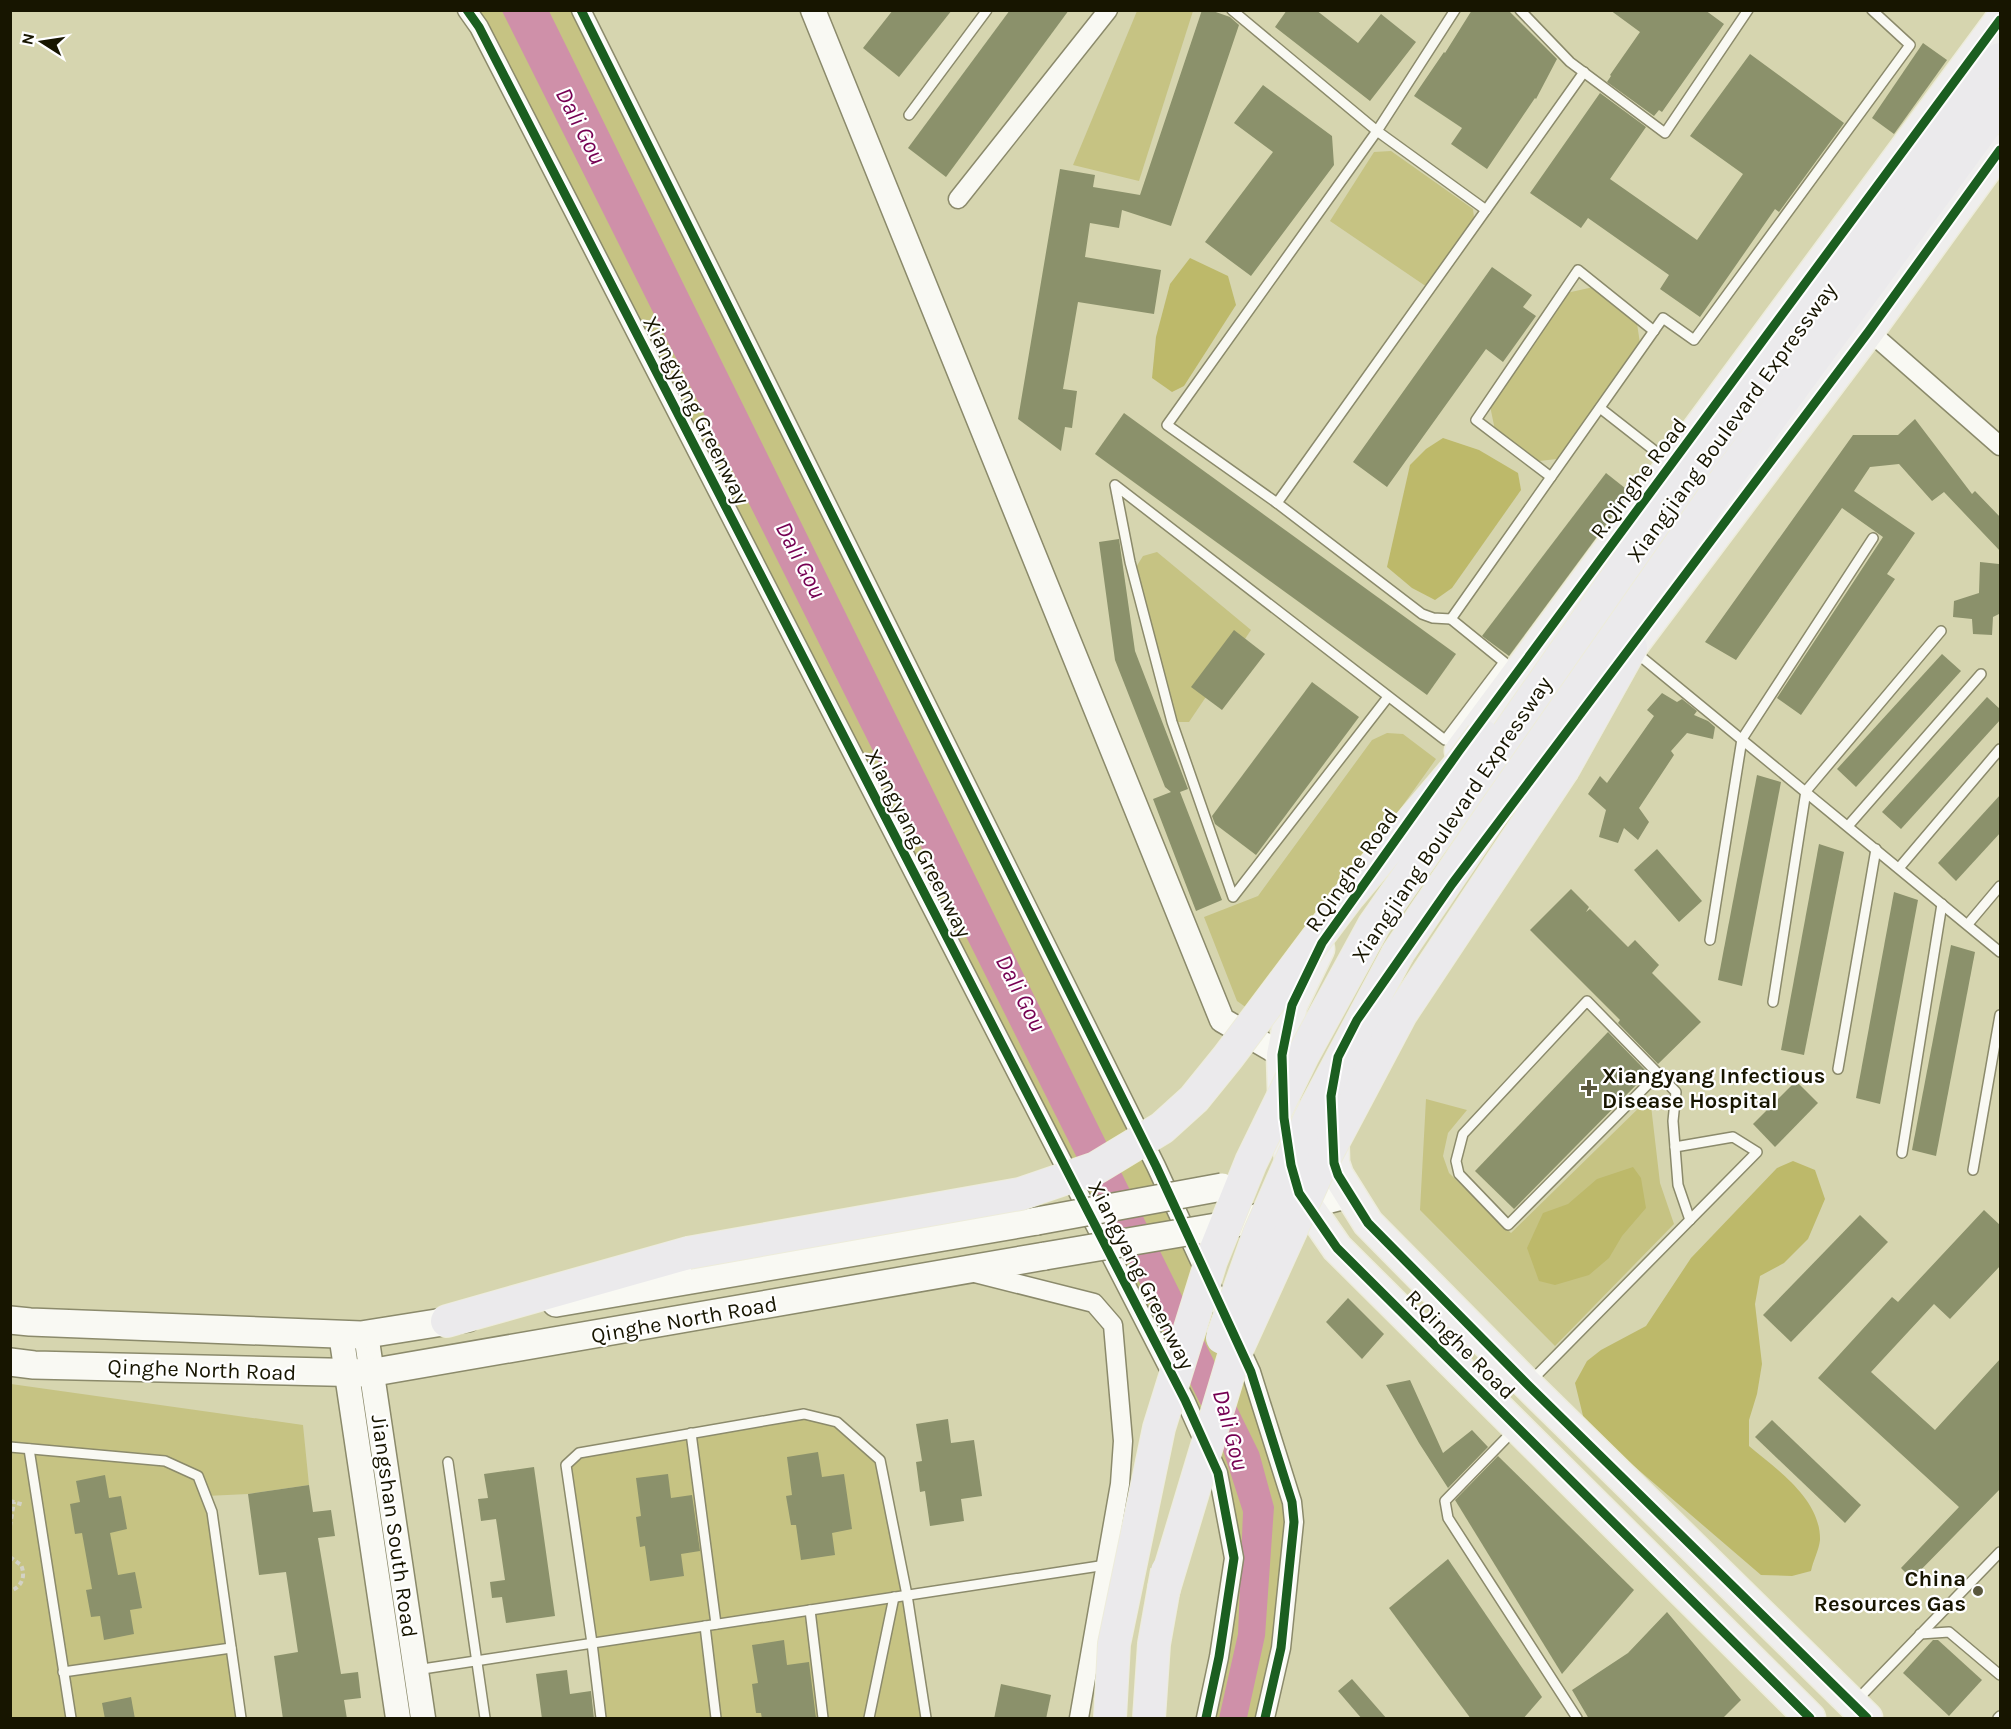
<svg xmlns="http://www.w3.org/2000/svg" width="2011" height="1729" font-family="Karla,sans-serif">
<rect width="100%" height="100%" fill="#d6d5af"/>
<g fill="#c6c383">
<polygon points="467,11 581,11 1251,1372 1292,1502 1265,1718 1206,1718 1234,1558 1218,1473"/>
<polygon points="1137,11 1193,11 1139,181 1073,165"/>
<polygon points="1391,151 1473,209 1474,218 1427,287 1330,221 1374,152"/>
<polygon points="1598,286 1636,317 1641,350 1565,458 1531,462 1496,435 1489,401 1562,294"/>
<polygon points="1157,552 1251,630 1189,722 1172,722 1133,572 1143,556"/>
<polygon points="1387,733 1403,734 1436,759 1254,1013 1237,1001 1204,917 1258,896 1372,740"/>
<polygon points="1650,1097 1660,1183 1674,1224 1555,1346 1420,1210 1426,1099 1467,1110 1448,1133 1443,1156 1449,1173 1511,1233"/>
<polygon points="11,1384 303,1425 309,1485 248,1494 206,1496 241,1718 11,1718"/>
<polygon points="804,1414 837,1422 880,1460 926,1718 601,1718 566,1465 579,1453"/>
</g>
<g fill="#bdb96a">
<polygon points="1190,258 1228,276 1236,305 1184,386 1172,392 1152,378 1156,337 1170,284"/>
<polygon points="1443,438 1479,450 1518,473 1521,490 1452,588 1435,600 1412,588 1387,567 1410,465 1426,449"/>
<path d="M1793,1161L1815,1170L1825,1199L1808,1239L1784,1263L1760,1276L1755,1304L1762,1364L1757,1394L1749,1420V1446C1776,1469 1821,1499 1820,1540C1819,1550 1813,1561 1811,1571L1792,1576L1761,1575L1585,1424L1575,1383L1587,1361L1601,1350L1646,1326L1691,1258L1777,1168Z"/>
<polygon points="1633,1167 1641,1178 1646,1208 1622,1236 1609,1258 1589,1275 1555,1285 1539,1281 1527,1248 1543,1213 1568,1204 1597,1179"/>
</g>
<polygon fill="#cf90a9" points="502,11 549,11 1259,1452 1274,1507 1265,1636 1247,1718 1219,1718 1238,1634 1243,1512 1222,1447"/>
<g fill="#8b916b">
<polygon points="893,10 952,10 899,77 863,48"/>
<polygon points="1010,10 1069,10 946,177 908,148"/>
<polygon points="1202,10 1210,10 1230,17 1239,25 1171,226 1122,210 1119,228 1090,223 1085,257 1161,270 1154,314 1078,302 1063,389 1077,391 1072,428 1065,427 1061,451 1018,419 1060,169 1095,175 1093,187 1140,195"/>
<polygon points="1287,10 1316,10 1358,43 1381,14 1416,42 1370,101 1275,27"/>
<polygon points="1472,10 1508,10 1557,59 1536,99 1535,98 1487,169 1451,144 1462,128 1414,96 1444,52 1445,53"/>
<polygon points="1610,10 1705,10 1724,24 1662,112 1659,110 1654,116 1607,82 1611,76 1610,75 1640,32"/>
<polygon points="1923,43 1947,60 1894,134 1872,118"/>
<polygon points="1750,54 1844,123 1779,212 1775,209 1700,317 1660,289 1669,275 1588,218 1581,228 1530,193 1600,93 1646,127 1610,179 1697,240 1743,174 1690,136"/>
<polygon points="1263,85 1332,136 1334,165 1251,276 1205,242 1273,152 1234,123"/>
<polygon points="1492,267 1532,295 1523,307 1536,316 1503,362 1486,349 1387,487 1353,462"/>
<polygon points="1124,413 1456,654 1427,695 1095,454"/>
<polygon points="1915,419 1972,494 1975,491 2001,518 2001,552 1944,492 1932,501 1899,464 1870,467 1854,491 1915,533 1887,574 1895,579 1801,715 1777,698 1883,537 1842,508 1736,660 1705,642 1853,435 1898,435"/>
<polygon points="1606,473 1630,492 1509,656 1482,636"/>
<polygon points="1119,539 1135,651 1188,789 1180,792 1222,900 1196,911 1153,799 1171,792 1165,787 1115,660 1099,542"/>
<polygon points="1980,562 1999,564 2001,613 1993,617 1992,635 1973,634 1972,619 1953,617 1954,601 1979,593"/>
<polygon points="1234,630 1265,654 1222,710 1191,687"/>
<polygon points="1942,654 1961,671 1856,787 1837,769"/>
<polygon points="1312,682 1359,717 1256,855 1215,824 1212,816"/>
<polygon points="1662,693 1677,702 1682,699 1697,711 1694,715 1708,721 1715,727 1713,739 1687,733 1671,751 1674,755 1639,808 1649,822 1638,840 1624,828 1618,843 1599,837 1606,810 1588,794 1600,776 1607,783 1654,716 1647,710"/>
<polygon points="1987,697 2001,710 2001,719 1901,829 1882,812"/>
<polygon points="1757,775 1781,782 1742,986 1718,980"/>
<polygon points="2001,794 2001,832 1956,881 1938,863"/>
<polygon points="1819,844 1844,852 1804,1055 1781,1050"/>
<polygon points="1657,849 1702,901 1679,922 1634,870"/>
<polygon points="1571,889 1589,907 1586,912 1590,909 1628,947 1635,940 1659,965 1652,973 1701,1022 1658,1064 1618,1023 1620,1020 1530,930"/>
<polygon points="1894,892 1918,900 1880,1104 1856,1098"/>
<polygon points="1951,945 1975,952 1936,1156 1912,1150"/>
<polygon points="1608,1032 1648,1073 1514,1209 1475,1171"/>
<polygon points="1796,1081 1818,1103 1775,1147 1753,1124"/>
<polygon points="1984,1210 2001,1226 2001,1265 1950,1319 1934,1304 1871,1372 1935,1430 2001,1358 2001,1488 1912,1579 1901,1568 1959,1507 1818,1378 1892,1297 1898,1302"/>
<polygon points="1860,1215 1888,1242 1791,1342 1763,1315"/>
<polygon points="1348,1298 1384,1334 1362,1359 1326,1322"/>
<polygon points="1410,1380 1443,1453 1472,1430 1488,1447 1448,1488 1419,1443 1386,1385"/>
<polygon points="948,1419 951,1443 974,1440 982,1496 961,1499 964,1521 930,1526 925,1491 920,1492 916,1462 922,1461 916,1424"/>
<polygon points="1772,1420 1861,1505 1845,1523 1755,1437"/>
<polygon points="818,1452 822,1477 844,1474 852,1529 832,1533 835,1555 801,1560 796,1525 791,1525 786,1496 792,1495 787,1457"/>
<polygon points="1498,1456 1634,1590 1562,1674 1455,1500"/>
<polygon points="534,1467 555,1616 506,1623 502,1597 492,1598 490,1582 505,1580 496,1519 481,1521 478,1499 488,1498 484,1474"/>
<polygon points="668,1474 671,1498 692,1495 700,1551 681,1554 684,1576 650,1581 645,1546 640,1547 636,1517 641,1516 636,1478"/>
<polygon points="105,1475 109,1498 121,1496 127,1529 110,1533 118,1575 135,1572 142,1608 130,1610 134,1634 104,1640 100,1616 91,1617 86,1590 92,1589 82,1533 75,1534 70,1504 80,1502 76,1481"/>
<polygon points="309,1485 313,1512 331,1510 335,1536 318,1538 341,1674 358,1672 361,1698 344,1700 347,1719 283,1719 274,1656 298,1652 286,1572 259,1575 248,1494"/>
<polygon points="1448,1559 1542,1697 1523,1719 1471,1719 1389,1608"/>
<polygon points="1667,1612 1741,1700 1722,1719 1589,1719 1572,1690 1628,1653"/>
<polygon points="784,1640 787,1665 809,1662 816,1718 762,1719 761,1713 756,1713 752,1684 758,1683 752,1645"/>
<polygon points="1933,1640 1938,1640 1982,1680 1949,1716 1903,1673"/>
<polygon points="567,1670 570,1694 591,1691 594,1719 542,1719 536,1674"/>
<polygon points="1352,1679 1387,1719 1362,1719 1338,1691"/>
<polygon points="1001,1684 1051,1695 1046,1719 994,1719"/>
<polygon points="131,1697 135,1719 105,1719 102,1703"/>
</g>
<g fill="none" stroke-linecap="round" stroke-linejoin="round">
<defs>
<g id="service">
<polyline points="1232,10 1377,131 1167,425 1277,503"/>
<polyline points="1455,10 1377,131 1486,210 1584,72"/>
<polyline points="1520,10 1570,62 1665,133 1748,10"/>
<polyline points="909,115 987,10"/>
<polyline points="1600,408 1669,462"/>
<polyline points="1551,477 1476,420 1578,270 1654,331"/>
<polyline points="1451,619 1433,618 1422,614 1277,503 1486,210"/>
<polyline points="1634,651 2000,952"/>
<polyline points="1388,697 1233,897 1172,722 1130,562 1115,485 1445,740 1504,662 1451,619 1663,318 1694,340 1910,45 1872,10"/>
<polyline points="1848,826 1981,674"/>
<polyline points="1899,868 2000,749"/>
<polyline points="1968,924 2000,886"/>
<polyline points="1710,940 1742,739 1873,538"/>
<polyline points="1773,1002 1806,791 1941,631"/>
<polyline points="1838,1069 1876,849"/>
<polyline points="1675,1147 1678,1185 1690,1220"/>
<polyline points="1902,1153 1942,904"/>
<polyline points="1973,1170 2000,1015"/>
<polyline points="1531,1381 1757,1152 1733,1137 1675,1147 1673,1121 1676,1092 1587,1001 1463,1134 1456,1161 1459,1174 1508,1225 1658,1074"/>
<polyline points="1514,1430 1445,1501 1448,1518 1577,1718"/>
<polyline points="691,1433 716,1624"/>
<polyline points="10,1447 165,1461 198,1476 212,1512 241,1718"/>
<polyline points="29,1449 71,1718"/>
<polyline points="448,1462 485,1718"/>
<polyline points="810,1610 823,1718"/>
<polyline points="705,1626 716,1718"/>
<polyline points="1920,1634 1949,1632 2000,1675"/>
<polyline points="416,1670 1106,1565"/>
<polyline points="63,1672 231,1648"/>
<polyline points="1856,1701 2000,1552"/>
<polyline points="601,1718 592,1643 566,1465 579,1453 804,1414 837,1422 880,1460 907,1595 926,1718"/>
<polyline points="869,1718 894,1597"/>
<polyline points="1998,1718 2000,1716"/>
</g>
<g id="minor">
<polyline points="467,10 479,27 1185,1400 1218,1473 1234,1558 1219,1657 1206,1718"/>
<polyline points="581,10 1156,1166 1251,1372 1292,1502 1294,1522 1281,1648 1265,1718"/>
<polyline points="958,199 1108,10"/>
<polyline points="1869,331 2000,446"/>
<polyline points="971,1272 1094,1303 1113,1325 1123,1441 1120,1484 1079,1718"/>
</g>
<g id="tertiary">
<polyline points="813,10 1222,1020 1282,1055"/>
<polyline points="341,1334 398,1718"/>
<polyline points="366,1334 423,1718"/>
</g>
<g id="secondary">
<polyline points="1228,1225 1350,1194"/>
<polyline points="556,1303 1037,1221"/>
<polyline points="10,1320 30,1322 361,1335 468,1318"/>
<polyline points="10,1362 34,1365 369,1373 1045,1256"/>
</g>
<g id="primary">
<polyline points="1615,669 1869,331 2000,150"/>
<polyline points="1460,751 2000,20"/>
<polyline points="1530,782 1586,707"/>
<polyline points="1319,949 1292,1005 1282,1055 1284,1118 1291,1165 1299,1193 1337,1248 1810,1718"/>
<polyline points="1333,1128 1334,1163 1338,1175 1368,1223 1528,1385 1867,1718"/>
</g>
<g id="trunk">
<polyline points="1686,478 2000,59"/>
<polyline points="1564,768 1631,648"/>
<polyline points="1398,953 1622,621 2000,105"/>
<polyline points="447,1321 688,1253"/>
</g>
</defs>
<use href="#service" stroke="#8b8a6b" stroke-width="12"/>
<use href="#minor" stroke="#8b8a6b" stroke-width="21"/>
<use href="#tertiary" stroke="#8b8a6b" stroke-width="27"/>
<use href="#secondary" stroke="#8b8a6b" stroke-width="30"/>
<use href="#primary" stroke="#edecdb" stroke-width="33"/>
<use href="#trunk" stroke="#edecdb" stroke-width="34"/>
<g stroke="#d3d2c5" stroke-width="4" stroke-dasharray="4.5 3" stroke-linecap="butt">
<polyline points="10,1501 24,1505"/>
<polyline points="10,1526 14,1502"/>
<path d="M10,1557L21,1565C26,1576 22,1587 10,1591"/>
</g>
<use href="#service" stroke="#f9f9f3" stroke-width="9"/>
<use href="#minor" stroke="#f9f9f3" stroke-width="18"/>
<use href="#tertiary" stroke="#f9f9f3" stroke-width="24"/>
<use href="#secondary" stroke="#f9f9f3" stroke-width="27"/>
<use href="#primary" stroke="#efeeed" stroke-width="30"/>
<use href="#trunk" stroke="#ebeaec" stroke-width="32"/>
<defs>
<g id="secondary-bridge">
<polyline points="1037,1221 1222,1187"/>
<polyline points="1045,1256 1228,1225"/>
</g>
<g id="trunk-bridge">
<polyline points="688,1253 1020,1194 1096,1168 1162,1128 1194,1099 1228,1057 1348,897 1467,756 1482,735"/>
<polyline points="1222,1338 1259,1234 1310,1118 1398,953"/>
<polyline points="1163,1592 1234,1356 1320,1167 1401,1014 1564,768"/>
<polyline points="1110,1718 1114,1644 1159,1428 1211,1261 1251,1162 1303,1055 1374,925 1686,478"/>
<polyline points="1149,1718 1154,1644 1167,1571"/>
</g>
</defs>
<use href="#secondary-bridge" stroke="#8b8a6b" stroke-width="30" stroke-linecap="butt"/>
<use href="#trunk-bridge" stroke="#edecdb" stroke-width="34" stroke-linecap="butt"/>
<use href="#secondary-bridge" stroke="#f9f9f3" stroke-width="27"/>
<use href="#trunk-bridge" stroke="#ebeaec" stroke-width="32"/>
<defs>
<g id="cycleway">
<polyline points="467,10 479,27 1185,1400 1218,1473 1234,1558 1219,1657 1206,1718"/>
<polyline points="581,10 1156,1166 1251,1372 1292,1502 1294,1522 1281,1648 1265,1718"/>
<polyline points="1810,1718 1337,1248 1299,1193 1291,1165 1284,1118 1282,1055 1292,1005 1322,943 1459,751 2000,20"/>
<polyline points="1867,1718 1528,1385 1368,1223 1338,1175 1334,1163 1331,1096 1338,1057 1357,1020 1452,884 1869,331 2000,150"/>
</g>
</defs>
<use href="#cycleway" stroke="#fff" stroke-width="13"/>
<use href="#cycleway" stroke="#1b5e20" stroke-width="9"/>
</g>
<g fill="#5a583d" stroke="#fff" stroke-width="2">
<path d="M1586 1079h6v6h6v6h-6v6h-6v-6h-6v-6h6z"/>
<circle cx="1978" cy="1591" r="6"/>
</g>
<g text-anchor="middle" stroke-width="4.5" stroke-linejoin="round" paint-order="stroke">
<g font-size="22" fill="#171500" stroke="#fff">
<text transform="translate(697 410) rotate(63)" y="8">Xiangyang Greenway</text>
<text transform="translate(1731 422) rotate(-54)" y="8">Xiangjiang Boulevard Expressway</text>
<text transform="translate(1638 478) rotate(-53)" y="8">R.Qinghe Road</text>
<text transform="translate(1451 819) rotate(-56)" y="8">Xiangjiang Boulevard Expressway</text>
<text transform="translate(919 843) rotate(63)" y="8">Xiangyang Greenway</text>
<text transform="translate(1351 870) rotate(-55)" y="8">R.Qinghe Road</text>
<text transform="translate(1142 1275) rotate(63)" y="8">Xiangyang Greenway</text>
<text transform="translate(684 1319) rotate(-10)" y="8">Qinghe North Road</text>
<text transform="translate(1461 1344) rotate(45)" y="8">R.Qinghe Road</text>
<text transform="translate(202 1369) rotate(2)" y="8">Qinghe North Road</text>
<text transform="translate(395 1526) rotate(82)" y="8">Jiangshan South Road</text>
</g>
<g font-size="22" font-weight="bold" fill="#171500" stroke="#fff" text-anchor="start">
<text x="1602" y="1083">Xiangyang Infectious<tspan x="1602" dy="25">Disease Hospital</tspan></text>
<text x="1966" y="1586" text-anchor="end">China<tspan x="1966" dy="25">Resources Gas</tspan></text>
</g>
<g font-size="24" font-style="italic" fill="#750052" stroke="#fff">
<text transform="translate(581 126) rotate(63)" y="8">Dali Gou</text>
<text transform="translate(801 560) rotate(63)" y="8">Dali Gou</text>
<text transform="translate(1021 993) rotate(63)" y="8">Dali Gou</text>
<text transform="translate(1231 1430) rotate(75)" y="8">Dali Gou</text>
</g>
</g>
<rect width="2011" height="1729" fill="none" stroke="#171500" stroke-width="24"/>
<g transform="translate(42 42) rotate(282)" stroke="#ffffff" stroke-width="4.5" paint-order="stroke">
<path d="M0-4.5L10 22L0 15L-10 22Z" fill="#171500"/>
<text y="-9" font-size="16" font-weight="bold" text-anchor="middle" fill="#171500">N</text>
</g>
</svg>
